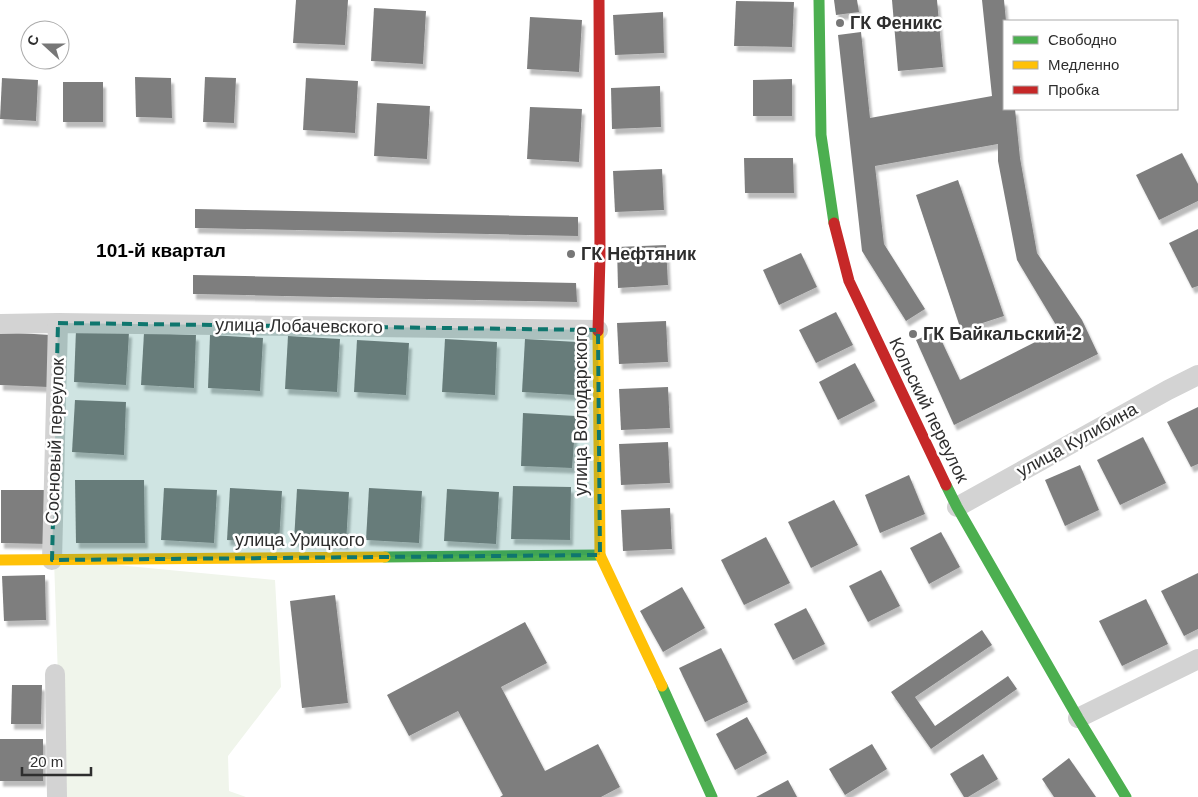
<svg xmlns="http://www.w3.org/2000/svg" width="1198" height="797" font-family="Helvetica,sans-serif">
<defs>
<filter id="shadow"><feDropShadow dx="3" dy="5.5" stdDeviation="1" flood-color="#0004"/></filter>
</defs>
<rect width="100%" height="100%" fill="#fff"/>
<polygon fill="#f0f5eb" points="54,559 275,580 281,687 228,756 229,791 246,797 62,797"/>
<g fill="#7e7e7e" filter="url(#shadow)">
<polygon points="296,0 348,0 345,45 293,43"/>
<polygon points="834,0 857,0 859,12 836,15"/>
<polygon points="892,0 937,0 943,67 898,71"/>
<polygon points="982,0 1004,0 1006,21 1004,21 1004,109 1015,109 1020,158 1037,253 1082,320 1098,354 954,425 916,340 937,331 960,380 1059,330 1017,260 998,161 998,144 875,166 884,244 925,309 906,321 862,251 838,35 861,32 870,118 992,96"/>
<polygon points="736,1 794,2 792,47 734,46"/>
<polygon points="374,8 426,11 423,64 371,61"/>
<polygon points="663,12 664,53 615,55 613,15"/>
<polygon points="530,17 582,20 579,72 527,69"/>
<polygon points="135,77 171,78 172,118 136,117"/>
<polygon points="205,77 236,78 234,123 203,122"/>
<polygon points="2,78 38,80 36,121 0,119"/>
<polygon points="306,78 358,81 355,133 303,130"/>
<polygon points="792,79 792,116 753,116 753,80"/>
<rect x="63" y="82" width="40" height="40"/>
<polygon points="660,86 661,127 612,129 611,88"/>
<polygon points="377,103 430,106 427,159 374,156"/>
<polygon points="530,107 582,109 579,162 527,159"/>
<polygon points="1182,153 1198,184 1198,201 1159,220 1136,175"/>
<polygon points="744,158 793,158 794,193 745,193"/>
<polygon points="662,169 664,210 615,212 613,171"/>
<polygon points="958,180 1004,316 961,330 916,195"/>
<polygon points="195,209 578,217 578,236 195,228"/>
<polygon points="1198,229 1198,286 1192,288 1169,243"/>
<polygon points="666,245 668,285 618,288 617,247"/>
<polygon points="801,253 817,287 779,305 763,270"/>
<polygon points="193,275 576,283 577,302 193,294"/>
<polygon points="836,312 853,345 816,363 799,330"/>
<polygon points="666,321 668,362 619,364 617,323"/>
<polygon points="76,330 129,332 126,385 74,382"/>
<polygon points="0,332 51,335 48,387 0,385"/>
<polygon points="144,333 196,335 194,388 141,385"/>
<polygon points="210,335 263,338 260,391 208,388"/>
<polygon points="288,336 340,339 337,392 285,389"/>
<polygon points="445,339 497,342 495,395 442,392"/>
<polygon points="525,339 577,342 574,395 522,392"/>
<polygon points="357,340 409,343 406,395 354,392"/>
<polygon points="855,363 875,401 838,420 819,382"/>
<polygon points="668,387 670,428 621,430 619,389"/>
<polygon points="75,400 126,402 124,455 72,452"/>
<polygon points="1198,407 1198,464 1191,467 1167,422"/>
<polygon points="523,413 576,416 572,468 521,466"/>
<polygon points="1143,437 1166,483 1120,505 1097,460"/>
<polygon points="668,442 670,483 621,485 619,444"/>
<polygon points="1080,465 1099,510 1065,526 1045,480"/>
<polygon points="909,475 925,514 880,533 865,495"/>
<polygon points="75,480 144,480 145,543 76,543"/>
<polygon points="513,486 571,487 570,540 511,539"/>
<polygon points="164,488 217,490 214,543 161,540"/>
<polygon points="230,488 282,491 279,543 227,540"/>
<polygon points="369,488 422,491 419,543 366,540"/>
<polygon points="297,489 349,492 346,544 294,541"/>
<polygon points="447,489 499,492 496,544 444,541"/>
<polygon points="1,490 48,490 48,544 1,543"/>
<polygon points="834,500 858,545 811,568 788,522"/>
<polygon points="670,508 672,549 623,551 621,510"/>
<polygon points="941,532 960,567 929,584 910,548"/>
<polygon points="766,537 790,583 744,605 721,560"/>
<polygon points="881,570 900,606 868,622 849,586"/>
<polygon points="1198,573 1198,629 1184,636 1161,591"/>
<polygon points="45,575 46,620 4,621 2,576"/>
<polygon points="682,587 705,628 663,652 640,611"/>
<polygon points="335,595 348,703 302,708 290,601"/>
<polygon points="1146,599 1168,644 1122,666 1099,621"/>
<polygon points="806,608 825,644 793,660 774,624"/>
<polygon points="525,622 547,663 501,687 545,771 598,744 620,787 601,797 500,797 503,795 458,711 409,736 387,695"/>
<polygon points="982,630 992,645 915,697 935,726 1008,676 1017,689 931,749 891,692"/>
<polygon points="721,648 748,702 705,722 679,668"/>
<polygon points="12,685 42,685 41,724 11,724"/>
<polygon points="747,717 767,753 735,770 716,734"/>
<rect x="0" y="739" width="43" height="42"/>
<polygon points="872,744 887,769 845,795 829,769"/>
<polygon points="983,754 998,779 968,797 964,797 950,774"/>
<polygon points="1069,758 1096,797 1054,797 1042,779"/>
<polygon points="788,780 797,797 756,797"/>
</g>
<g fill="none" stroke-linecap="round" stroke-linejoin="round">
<g stroke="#d3d3d3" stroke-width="20">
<polyline points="0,324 58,323 598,330"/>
<polyline points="957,507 1168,390 1198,375"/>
<polyline points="52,560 58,323"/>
<polyline points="55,674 57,797"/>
<polyline points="1078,718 1198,659"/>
</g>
<g stroke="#4caf50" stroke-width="11">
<polyline points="819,0 821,135 834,223"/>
<polyline points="946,485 957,507 1078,718 1126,797"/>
<polyline points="385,557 600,555"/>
<polyline points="662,686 712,797"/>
</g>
<g stroke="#ffc107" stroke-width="11">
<polyline points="598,331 600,555 662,686"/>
<polyline points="0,560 385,557"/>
</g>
<g stroke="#c62828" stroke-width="11">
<polyline points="834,223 849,281 946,485"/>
<polyline points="598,331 600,256 599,0"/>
</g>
</g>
<path fill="#0f766e" fill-opacity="0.2" stroke="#0f766e" stroke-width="4" stroke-dasharray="10 6" stroke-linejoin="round" d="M58,323L598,330L600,555L52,560Z"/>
<g fill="#777" stroke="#fff" stroke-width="2">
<circle cx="840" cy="23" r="5"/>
<circle cx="571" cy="254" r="5"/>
<circle cx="913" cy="334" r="5"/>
</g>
<g text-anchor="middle" stroke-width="5" stroke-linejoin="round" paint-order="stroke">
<g font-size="18" font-weight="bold" fill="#2e2e2e" stroke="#fff" text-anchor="start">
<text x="850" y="29">ГК Феникс</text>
<text x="581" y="260">ГК Нефтяник</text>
<text x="923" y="340">ГК Байкальский-2</text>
</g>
<g font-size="18" fill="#2e2e2e" stroke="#fff">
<text transform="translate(299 326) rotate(1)" y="6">улица Лобачевского</text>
<text transform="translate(929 410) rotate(64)" y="6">Кольский переулок</text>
<text transform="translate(581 411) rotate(-90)" y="6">улица Володарского</text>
<text transform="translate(1077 440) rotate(-29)" y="6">улица Кулибина</text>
<text transform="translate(55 441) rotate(-88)" y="6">Сосновый переулок</text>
<text x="300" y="546">улица Урицкого</text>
</g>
<g font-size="19" font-weight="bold" fill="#000" stroke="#fff">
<text x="161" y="257">101-й квартал</text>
</g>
</g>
<rect x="1003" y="20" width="175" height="90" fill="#ffffff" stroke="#ababab"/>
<rect x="1013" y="36" width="25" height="8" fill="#4caf50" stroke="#ababab"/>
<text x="1048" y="45" font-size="15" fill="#2e2e2e">Свободно</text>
<rect x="1013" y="61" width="25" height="8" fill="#ffc107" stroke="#ababab"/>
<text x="1048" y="70" font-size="15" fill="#2e2e2e">Медленно</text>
<rect x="1013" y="86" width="25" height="8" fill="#c62828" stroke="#ababab"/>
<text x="1048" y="95" font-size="15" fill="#2e2e2e">Пробка</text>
<g transform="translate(45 45) rotate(291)"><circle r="24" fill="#ffffff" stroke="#ababab"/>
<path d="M0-4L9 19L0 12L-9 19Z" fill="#777777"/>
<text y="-8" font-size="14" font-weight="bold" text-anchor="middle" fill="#2e2e2e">С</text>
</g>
<path d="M22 767v8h69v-8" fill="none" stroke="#2e2e2e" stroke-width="2.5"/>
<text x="30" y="767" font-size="15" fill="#2e2e2e" stroke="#ffffff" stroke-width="4" paint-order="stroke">20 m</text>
</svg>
